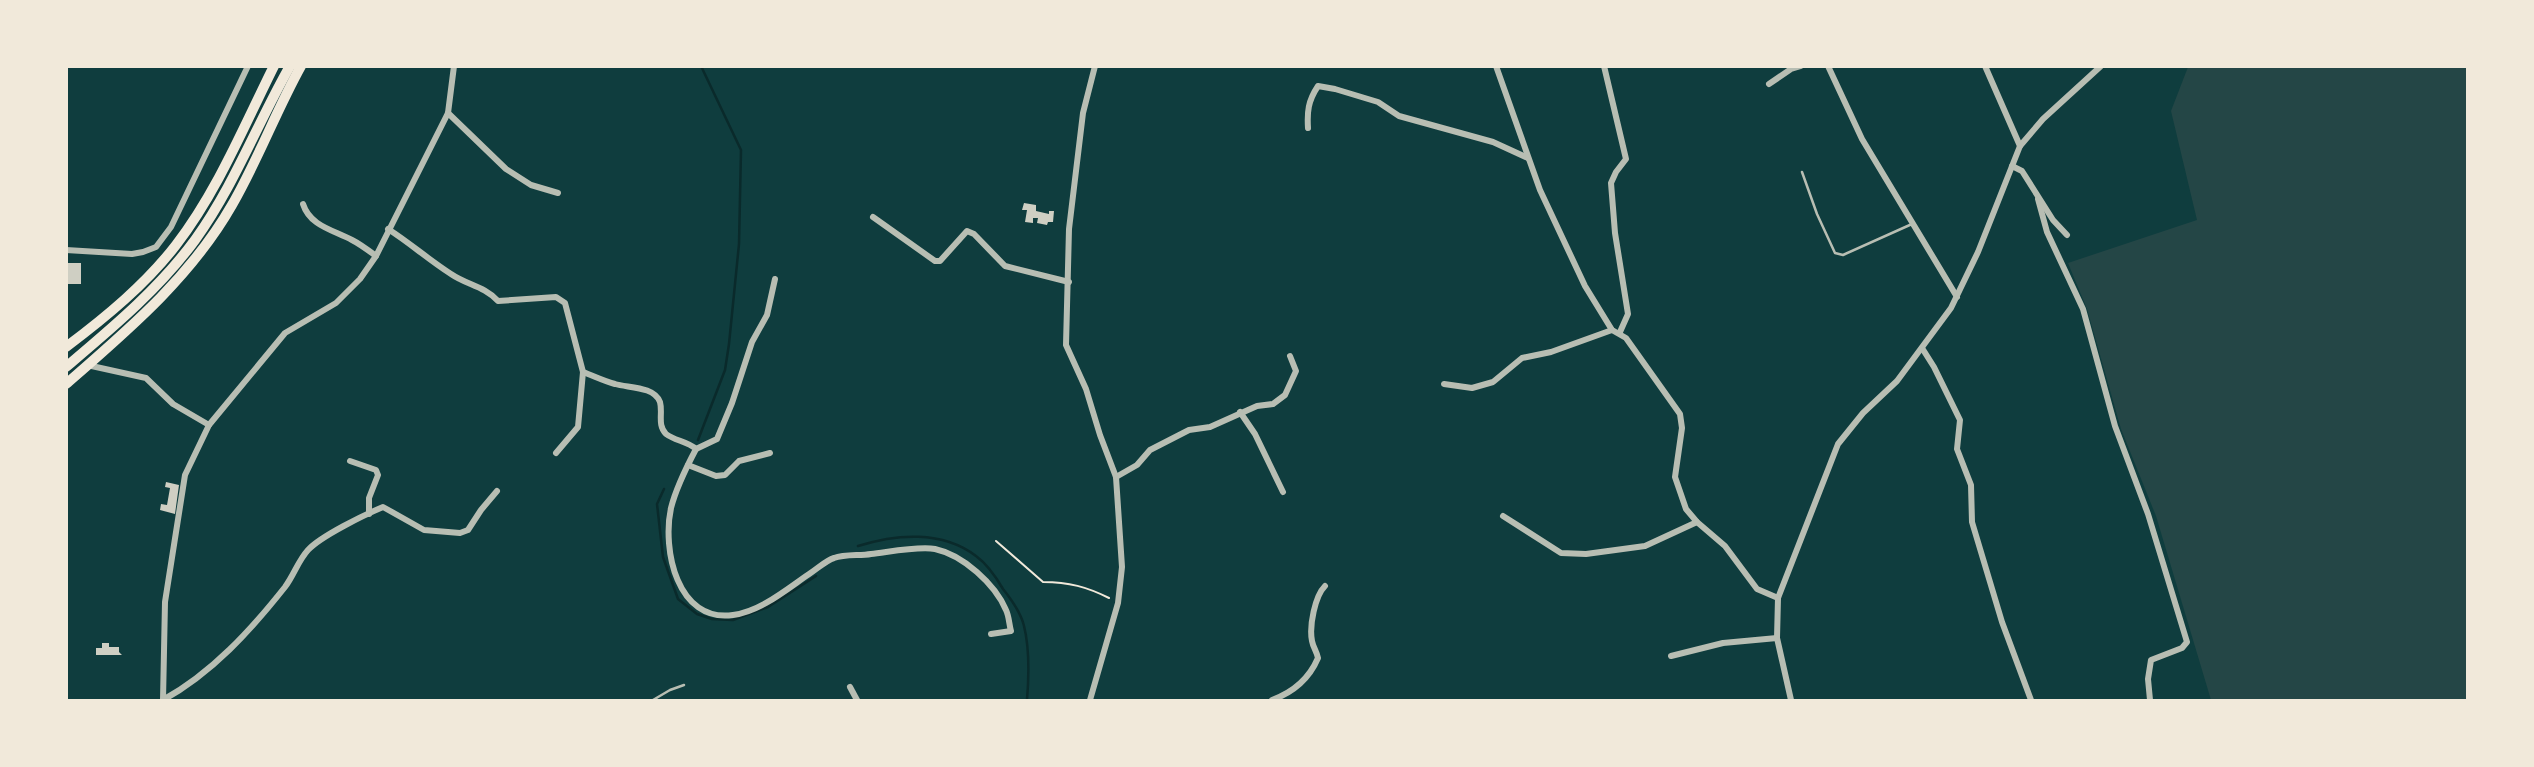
<svg xmlns="http://www.w3.org/2000/svg" width="2534" height="767" font-family="Commissioner,sans-serif">
<rect width="100%" height="100%" fill="#0f3d3e"/>
<polygon fill="#244646" points="2188,67 2467,67 2467,700 2211,700 2156,516 2121,429 2087,309 2068,263 2197,220 2171,111"/>
<g fill="none" stroke-linecap="round" stroke-linejoin="round">
<g stroke="#0a2a2b" stroke-width="2.5">
<polyline points="698,440 725,370 729,344 739,244 741,150 701,66"/>
<polyline points="664,489 657,504 663,557 678,599 697,614 712,619 733,620 768,607 816,576"/>
<path d="M858,546C896,534 942,530 976,556C987,564 996,577 1003,589C1011,599 1021,613 1024,626C1030,650 1029,676 1027,700"/>
</g>
</g>
<g fill="#cfcfc3">
<polygon points="1024,203 1036,205 1036,211 1049,214 1049,211 1054,211 1053,222 1048,222 1047,225 1037,223 1038,218 1033,218 1033,223 1025,222 1027,210 1022,210"/>
<rect x="66" y="263" width="15" height="21"/>
<polygon points="166,482 179,485 175,514 160,510 161,504 167,505 170,488 165,487"/>
<polygon points="102,643 109,643 109,647 119,647 119,652 122,655 96,655 96,648 102,648"/>
</g>
<g fill="none" stroke-linecap="round" stroke-linejoin="round">
<path stroke="#f1e9da" stroke-width="2" d="M996,541L1043,582C1069,582 1087,587 1109,598"/>
<g stroke="#b8beb3" stroke-width="2.5">
<polyline points="1802,172 1817,214 1835,253 1843,255 1912,224"/>
<polyline points="653,700 670,690 684,685"/>
</g>
<g stroke="#b8beb3" stroke-width="6">
<polyline points="1496,66 1540,190 1585,286 1612,330 1626,338 1680,414 1682,428 1675,477 1686,509 1697,522 1725,546 1757,589 1778,598"/>
<polyline points="1604,66 1626,159 1616,172 1611,183 1615,233 1628,314 1620,332"/>
<polyline points="1828,66 1862,139 1957,297"/>
<polyline points="1985,66 2020,146"/>
<polyline points="1769,84 1791,69 1801,66"/>
<polyline points="448,113 506,169 531,185 558,193"/>
<path d="M1308,128C1307,112 1308,101 1318,86L1335,89L1378,102L1399,116L1493,142L1528,158"/>
<polyline points="2012,166 2022,171 2053,220 2067,235"/>
<polyline points="2038,199 2047,232 2083,309 2115,426 2148,514 2187,642 2182,648 2151,660 2148,679 2150,700"/>
<path d="M303,204C310,226 333,230 352,240C360,244 368,250 376,256"/>
<polyline points="873,217 935,261 940,261 967,231 974,234 1005,266 1069,282"/>
<path d="M388,229C410,243 429,260 451,274C467,285 484,286 498,301L556,297L565,303L583,372L578,427L556,453"/>
<polyline points="66,250 132,254 143,252 156,247 171,227 248,66"/>
<polyline points="1922,348 1934,367 1960,420 1957,449 1971,485 1972,522 2002,622 2031,700"/>
<polyline points="87,365 146,378 173,404 209,425"/>
<path d="M583,372C594,376 604,381 615,384C628,388 654,386 660,402C663,413 657,425 666,434C675,441 687,441 696,449C686,468 676,488 671,508C662,549 677,623 733,615C762,611 788,588 812,572C818,568 827,560 834,558C845,554 860,556 871,554C889,552 918,546 935,549C963,555 995,584 1006,610C1009,616 1009,624 1011,631L991,634"/>
<polyline points="1444,384 1472,388 1493,382 1522,358 1551,352 1612,330"/>
<polyline points="1240,412 1255,434 1283,492"/>
<polyline points="696,449 717,439 732,403 752,342 767,315 775,279"/>
<polyline points="350,461 376,470 378,475 369,498 369,514"/>
<polyline points="688,465 716,476 725,475 739,461 770,453"/>
<polyline points="1116,477 1137,465 1150,450 1189,430 1210,427 1257,406 1273,404 1285,395 1296,371 1290,356"/>
<polyline points="1503,516 1561,553 1586,554 1645,546 1697,522"/>
<polyline points="1671,656 1723,643 1777,638"/>
<polyline points="850,687 857,700"/>
<polyline points="163,700 165,602 185,475 209,425 285,333 336,303 360,279 376,256 448,113 454,66"/>
<path d="M163,700C212,673 251,630 285,587C294,575 298,561 308,550C321,536 364,515 383,507L424,530L460,533L468,530L481,510L497,491"/>
<polyline points="1090,700 1118,603 1122,567 1116,477 1100,435 1086,389 1066,345 1069,229 1083,113 1095,66"/>
<path d="M1272,700C1294,692 1309,679 1318,658C1317,652 1313,647 1312,641C1309,626 1315,596 1325,586"/>
<polyline points="1791,700 1777,638 1778,598 1838,444 1863,413 1897,381 1951,308 1978,252 2020,146 2043,119 2101,66"/>
</g>
<g stroke="#f1e9da" stroke-width="10">
<path d="M66,347C106,317 146,284 176,245C217,192 244,126 274,66"/>
<path d="M66,367C112,328 159,289 195,240C234,186 257,124 290,66"/>
<path d="M66,384C128,330 191,277 232,205C258,160 276,111 301,66"/>
</g>
</g>
<rect width="2534" height="767" fill="none" stroke="#f1e9da" stroke-width="136"/>
</svg>
